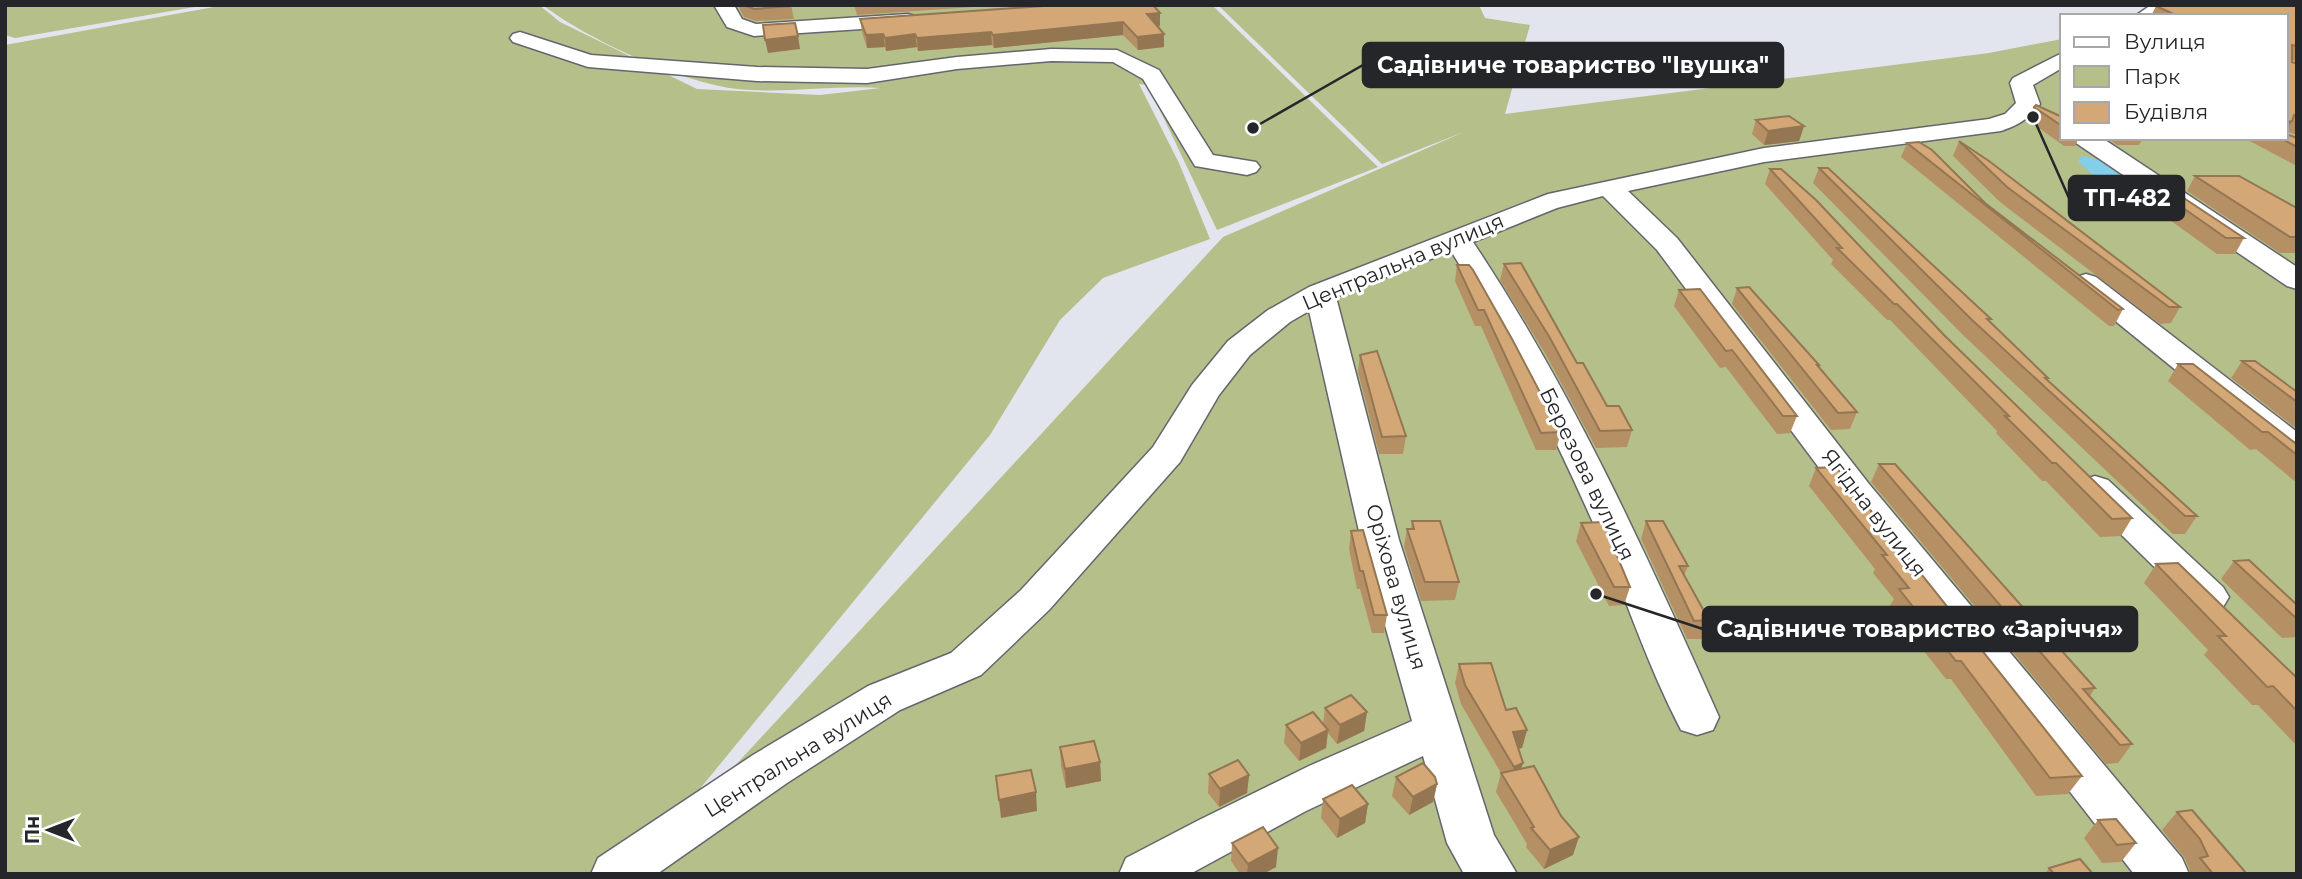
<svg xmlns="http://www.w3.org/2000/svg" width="2302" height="879" font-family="Montserrat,sans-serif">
<rect width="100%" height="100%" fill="#e2e5ed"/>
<g fill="#b4bf8a">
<polygon points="5,5 206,5 15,38 5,35"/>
<path d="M225,5H539L560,22L697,89L820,95L881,88C833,85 784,94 737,89C683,83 586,39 543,5H1212L1378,167L1217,230L1148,85L1139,84L1179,163L1210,239L1103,278L1060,320L990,435L630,874H5V45Z"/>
<polygon points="1218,5 1479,5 1485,18 1530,25 1505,114 1989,53 2062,39 2062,138 2286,138 2286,16 2297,5 2297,874 635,874 1223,237 1464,132 1382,164"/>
</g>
<polygon fill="#83cee9" points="2082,156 2101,160 2133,186 2120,190 2094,176 2078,161"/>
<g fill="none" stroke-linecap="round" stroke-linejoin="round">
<defs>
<g id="minor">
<polygon points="714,5 734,5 742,19 756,24 908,14 915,16 918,20 915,24 908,26 754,36 727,27"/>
<polygon points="2151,5 2176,5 2160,16 2135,16"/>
<polygon points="520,32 591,55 757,67 867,69 957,57 1051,49 1117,50 1159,70 1213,155 1256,162 1260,167 1256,172 1247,175 1195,166 1143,79 1113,62 1051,61 957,69 867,83 757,81 588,67 513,42 510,38 513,34"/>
<path d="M2062,53V68L2033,85L2040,104C2029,119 2018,125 2001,131L1764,162L1628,191L1677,238L1869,484L2182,858L2189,874H2134L1843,500L1657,250L1603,196L1557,208L1473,242C1573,392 1646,553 1719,717L1713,730L1697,735L1681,730C1648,667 1626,598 1598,534C1555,436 1508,341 1451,251L1336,297L1399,540L1494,835L1517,874H1464L1447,843L1423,756L1306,811L1190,874H1119L1126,858L1199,820L1309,766L1412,721L1361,540L1309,311L1290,322L1250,355L1219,395L1180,462L1049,610L981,675L900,710L787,783L657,874H591L598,858L753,755L868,686L951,653L1021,590L1153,447L1192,385L1228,341L1268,310L1309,287L1548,194L1764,148L1989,119L2005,114L2016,103L2010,83L2013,78Z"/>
<polygon points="2073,138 2102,138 2297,267 2297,289 2287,286 2076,143"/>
<polygon points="2086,274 2096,277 2297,432 2297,461 2284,458 2076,289 2071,283 2076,277"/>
<polygon points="2095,476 2108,480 2223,587 2229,597 2223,607 2209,612 2195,607 2082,496 2077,488 2082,480"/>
</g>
</defs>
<use href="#minor" stroke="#63666d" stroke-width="3"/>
<use href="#minor" fill="#fff" fill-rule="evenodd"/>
</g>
<g fill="#b69065">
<polygon points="739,5 791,5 794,19 756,21 744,17 740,10"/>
<polygon points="854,5 1003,5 857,15"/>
<polygon points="1057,5 1160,26 1157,26 1164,47 1138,50 1123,35 994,48 992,45 918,51 917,47 886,51 885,47 867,48 862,32 860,19"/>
<polygon points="2297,5 2297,61 2292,60 2292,62 2297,64 2297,135 2286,131 2286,16 2151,16 2156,6"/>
<polygon points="2034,107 2062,117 2062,138 2079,138 2075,146 2064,146 2028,120"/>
<polygon points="1756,120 1804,126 1799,141 1764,145 1752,134"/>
<polygon points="2107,138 2143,138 2139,145 2117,145"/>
<polygon points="2244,138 2297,138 2297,166"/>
<polygon points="1959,141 2180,307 2171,323 2160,324 2000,202 1953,156"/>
<polygon points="1907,143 2123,309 2114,326 2109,326 1901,157"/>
<polygon points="1819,168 1991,319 1989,322 2048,378 2047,380 2197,516 2185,534 2173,534 1963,335 1813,183"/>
<polygon points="1770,169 1945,336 2132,518 2121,536 2100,537 2046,481 2042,481 1996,433 1997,431 1890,320 1887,320 1831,264 1833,260 1765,184"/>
<polygon points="2195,176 2297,207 2297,253 2280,253 2187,191"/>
<polygon points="2139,177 2244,238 2235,254 2217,254 2131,192"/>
<polygon points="1504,264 1577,363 1607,406 1632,430 1627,447 1596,448 1546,355 1500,280"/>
<polygon points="1457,265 1561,432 1556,450 1536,450 1481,326 1475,326 1455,281"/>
<polygon points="1737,288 1819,365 1818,367 1857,412 1850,429 1831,430 1732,304"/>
<polygon points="1679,290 1797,416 1790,433 1777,434 1726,367 1720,368 1674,306"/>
<polygon points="1360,355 1406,436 1403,454 1379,454 1358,372"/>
<polygon points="2242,361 2297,392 2297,429 2231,378"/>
<polygon points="2178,364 2297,443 2297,483 2256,449 2250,450 2168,381"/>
<polygon points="1879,464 2095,688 2090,696 2132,744 2118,763 2106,764 1871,482"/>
<polygon points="1816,468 2082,776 2068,794 2036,796 1951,679 1946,679 1889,607 1894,599 1873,573 1875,569 1809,486"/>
<polygon points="1412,521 1459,582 1455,600 1421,601 1404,547 1407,529 1411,529"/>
<polygon points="1646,521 1688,566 1684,576 1709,620 1702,639 1687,639 1641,539"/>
<polygon points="1581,523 1630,587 1624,605 1609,606 1576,541"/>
<polygon points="1351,531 1387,615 1384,633 1372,633 1360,589 1357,589 1349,549"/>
<polygon points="2234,561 2297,605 2296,637 2282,638 2221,579"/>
<polygon points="2156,564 2297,678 2297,746 2258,705 2252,705 2204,655 2208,650 2144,583"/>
<polygon points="1459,664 1527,730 1522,748 1518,749 1521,769 1573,855 1544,869 1526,847 1527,844 1496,792 1501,773 1461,704 1455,683"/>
<polygon points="1325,708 1367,712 1364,731 1337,744 1328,733 1326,748 1299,761 1284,743 1286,725 1323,724"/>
<polygon points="1060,747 1100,762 1101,781 1066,788 1061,766"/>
<polygon points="1209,774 1249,775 1247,793 1219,807 1208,793"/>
<polygon points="1396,777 1437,784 1433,802 1409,815 1392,796"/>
<polygon points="1323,799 1368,804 1365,823 1337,838 1321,818"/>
<polygon points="2177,812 2246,873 2251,874 2186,874 2190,870 2184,857 2162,830"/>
<polygon points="2098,820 2136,843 2121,862 2102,863 2084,838"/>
<polygon points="1232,843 1276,867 1263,874 1240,874 1231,861"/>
<polygon points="2049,868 2093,874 2045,874"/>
</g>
<g fill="#947653">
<polygon points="1160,13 1160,26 1147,27 1147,14"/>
<polygon points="1123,22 1123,35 994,48 993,35"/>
<polygon points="991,32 992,45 918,51 917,38"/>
<polygon points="883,34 885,47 867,48 866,35"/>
<polygon points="915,34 917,47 886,51 885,38"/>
<polygon points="1164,34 1164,47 1138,50 1137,37"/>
<polygon points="798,36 800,49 768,53 765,40"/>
<polygon points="2292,121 2286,131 2286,122"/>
<polygon points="1804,126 1799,141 1764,145 1768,131"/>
<polygon points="1367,712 1364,731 1337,744 1340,725"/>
<polygon points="1328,730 1326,748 1299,761 1301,743"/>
<polygon points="1527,730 1522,748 1508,751 1513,732"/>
<polygon points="1100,762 1101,781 1066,788 1065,769"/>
<polygon points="1523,763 1517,782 1509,785 1514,767"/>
<polygon points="1249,775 1247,793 1219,807 1220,789"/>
<polygon points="1437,784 1433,802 1409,815 1413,797"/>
<polygon points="1036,792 1037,811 1001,818 999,800"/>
<polygon points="1368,804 1365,823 1337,838 1340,819"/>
<polygon points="1579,837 1573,855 1544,869 1550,850"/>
<polygon points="1278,848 1276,867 1263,874 1247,874 1248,864"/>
</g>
<g fill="#d4a876" stroke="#947653" stroke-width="2">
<polygon points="744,5 791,5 792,6 754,9"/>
<polygon points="1057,5 1153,5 1160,13 1147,14 1164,34 1137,37 1123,22 993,35 991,32 917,38 915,34 885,38 883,34 866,35 860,19"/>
<polygon points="2170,5 2297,5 2297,46 2292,45 2292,62 2297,64 2297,117 2294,115 2292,121 2286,122 2286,16 2178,16 2156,6"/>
<polygon points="795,23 798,36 765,40 763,25"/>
<polygon points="2036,105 2062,117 2062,126 2034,107"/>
<polygon points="1789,116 1804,126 1768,131 1756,120"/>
<polygon points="2286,134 2297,138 2297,147 2280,138 2286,138"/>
<polygon points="1959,141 1989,161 2180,307 2169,307 2007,187"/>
<polygon points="1919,142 1932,150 1985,203 2123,309 2118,310 1907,143"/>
<polygon points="1819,168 1828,168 1991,319 1987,319 2048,378 2045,378 2197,516 2185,516 1971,319"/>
<polygon points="1770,169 1781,169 1816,200 1945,336 2132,518 2112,519 2056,463 2052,463 2005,416 2009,416 1897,304 1894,304 1837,248 1842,248"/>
<polygon points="2195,176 2239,176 2295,207 2297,207 2297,237 2290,237"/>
<polygon points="2139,177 2152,177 2244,238 2226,238"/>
<polygon points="1521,263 1577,363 1583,363 1607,406 1619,406 1632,430 1600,431 1550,338 1504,264"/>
<polygon points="1457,265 1469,265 1473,270 1512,339 1561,432 1541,433 1484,310 1478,310"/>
<polygon points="1749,287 1819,365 1817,365 1857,412 1838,413 1737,288"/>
<polygon points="1700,289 1797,416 1783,416 1732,350 1726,351 1679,290"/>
<polygon points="1377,351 1406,436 1382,437 1360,355"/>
<polygon points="2242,361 2255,361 2297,392 2297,402"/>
<polygon points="2178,364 2193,364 2295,443 2297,443 2297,455 2268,432 2262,432"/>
<polygon points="1879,464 1895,464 2095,688 2083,689 2132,744 2120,745"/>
<polygon points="1836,467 2082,776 2050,778 1961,661 1956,661 1899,589 1909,588 1882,555 1887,555 1816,468"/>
<polygon points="1412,521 1440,521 1459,582 1425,582 1407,529 1414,529"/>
<polygon points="1646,521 1663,521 1688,566 1679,566 1709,620 1694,621"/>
<polygon points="1603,522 1630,587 1614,587 1581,523"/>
<polygon points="1363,530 1387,615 1374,615 1363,571 1360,571 1351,531"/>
<polygon points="2249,560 2297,605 2297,619 2234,561"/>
<polygon points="2178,563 2297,678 2297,711 2273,686 2267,687 2218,636 2226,636 2156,564"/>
<polygon points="1491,663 1506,710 1516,708 1527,730 1513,732 1523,763 1514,767 1465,685 1459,664"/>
<polygon points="1351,695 1367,712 1340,725 1325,708"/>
<polygon points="1313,712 1328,730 1301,743 1286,725"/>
<polygon points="1094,741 1100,762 1065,769 1060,747"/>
<polygon points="1238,760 1249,775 1220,789 1209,774"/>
<polygon points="1423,763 1435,777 1437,784 1413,797 1396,777"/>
<polygon points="1534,766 1561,816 1579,837 1550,850 1531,828 1534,827 1501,773"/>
<polygon points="1031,770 1036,792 999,800 996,776"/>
<polygon points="1352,785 1368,804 1340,819 1323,799"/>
<polygon points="2192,810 2246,873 2251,874 2213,874 2200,858 2208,856 2200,839 2177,812"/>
<polygon points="2116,819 2136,843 2117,845 2098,820"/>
<polygon points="1263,827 1278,848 1248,864 1232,843"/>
<polygon points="2080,859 2093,874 2054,874 2049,868"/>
</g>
<g text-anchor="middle" stroke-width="6" stroke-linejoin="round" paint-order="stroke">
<g font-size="21" fill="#252629" stroke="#fff">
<text transform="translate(1403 262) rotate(-23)" y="7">Центральна вулиця</text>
<text transform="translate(1587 474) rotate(64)" y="7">Березова вулиця</text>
<text transform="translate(1874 513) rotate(52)" y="7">Ягідна вулиця</text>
<text transform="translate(1396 587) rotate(74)" y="7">Оріхова вулиця</text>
<text transform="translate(798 755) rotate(-32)" y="7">Центральна вулиця</text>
</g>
</g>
<path fill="none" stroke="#252629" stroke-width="2.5" d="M1253 128L1363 65M2033 117L2069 198M1596 594L1703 629"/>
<g fill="#252629" stroke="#fff" stroke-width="2.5">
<circle cx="1253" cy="128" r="7"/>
<circle cx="2033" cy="117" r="7"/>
<circle cx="1596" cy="594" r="7"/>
</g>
<g fill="#252629" stroke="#252629" stroke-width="2.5">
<rect x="1363" y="43" width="420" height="44" rx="7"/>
<rect x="2069" y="176" width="115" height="44" rx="7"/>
<rect x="1703" y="607" width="434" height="44" rx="7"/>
</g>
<g font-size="23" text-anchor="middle" font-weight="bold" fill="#fff">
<text x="1573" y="73">Садівниче товариство "Івушка"</text>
<text x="2127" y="206">ТП-482</text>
<text x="1920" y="637">Садівниче товариство «Заріччя»</text>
</g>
<rect width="2302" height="879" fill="none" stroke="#252629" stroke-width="14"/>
<rect x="2060" y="14" width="228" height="126" fill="#ffffff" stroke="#a8a8a9" stroke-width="2"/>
<rect x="2074" y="37" width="35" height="10" fill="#ffffff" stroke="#a8a8a9" stroke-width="2"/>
<text x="2124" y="49" font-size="21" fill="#252629">Вулиця</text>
<rect x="2074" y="66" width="35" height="21" fill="#b4bf8a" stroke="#a8a8a9" stroke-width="2"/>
<text x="2124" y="84" font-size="21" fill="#252629">Парк</text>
<rect x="2074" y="102" width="35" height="21" fill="#d4a876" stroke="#a8a8a9" stroke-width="2"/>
<text x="2124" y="119" font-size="21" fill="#252629">Будівля</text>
<g transform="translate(49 830) rotate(270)" stroke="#ffffff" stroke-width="5" paint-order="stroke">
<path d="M0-5L12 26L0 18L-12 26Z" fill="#252629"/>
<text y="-10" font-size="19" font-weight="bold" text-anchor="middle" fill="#252629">Пн</text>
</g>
</svg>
